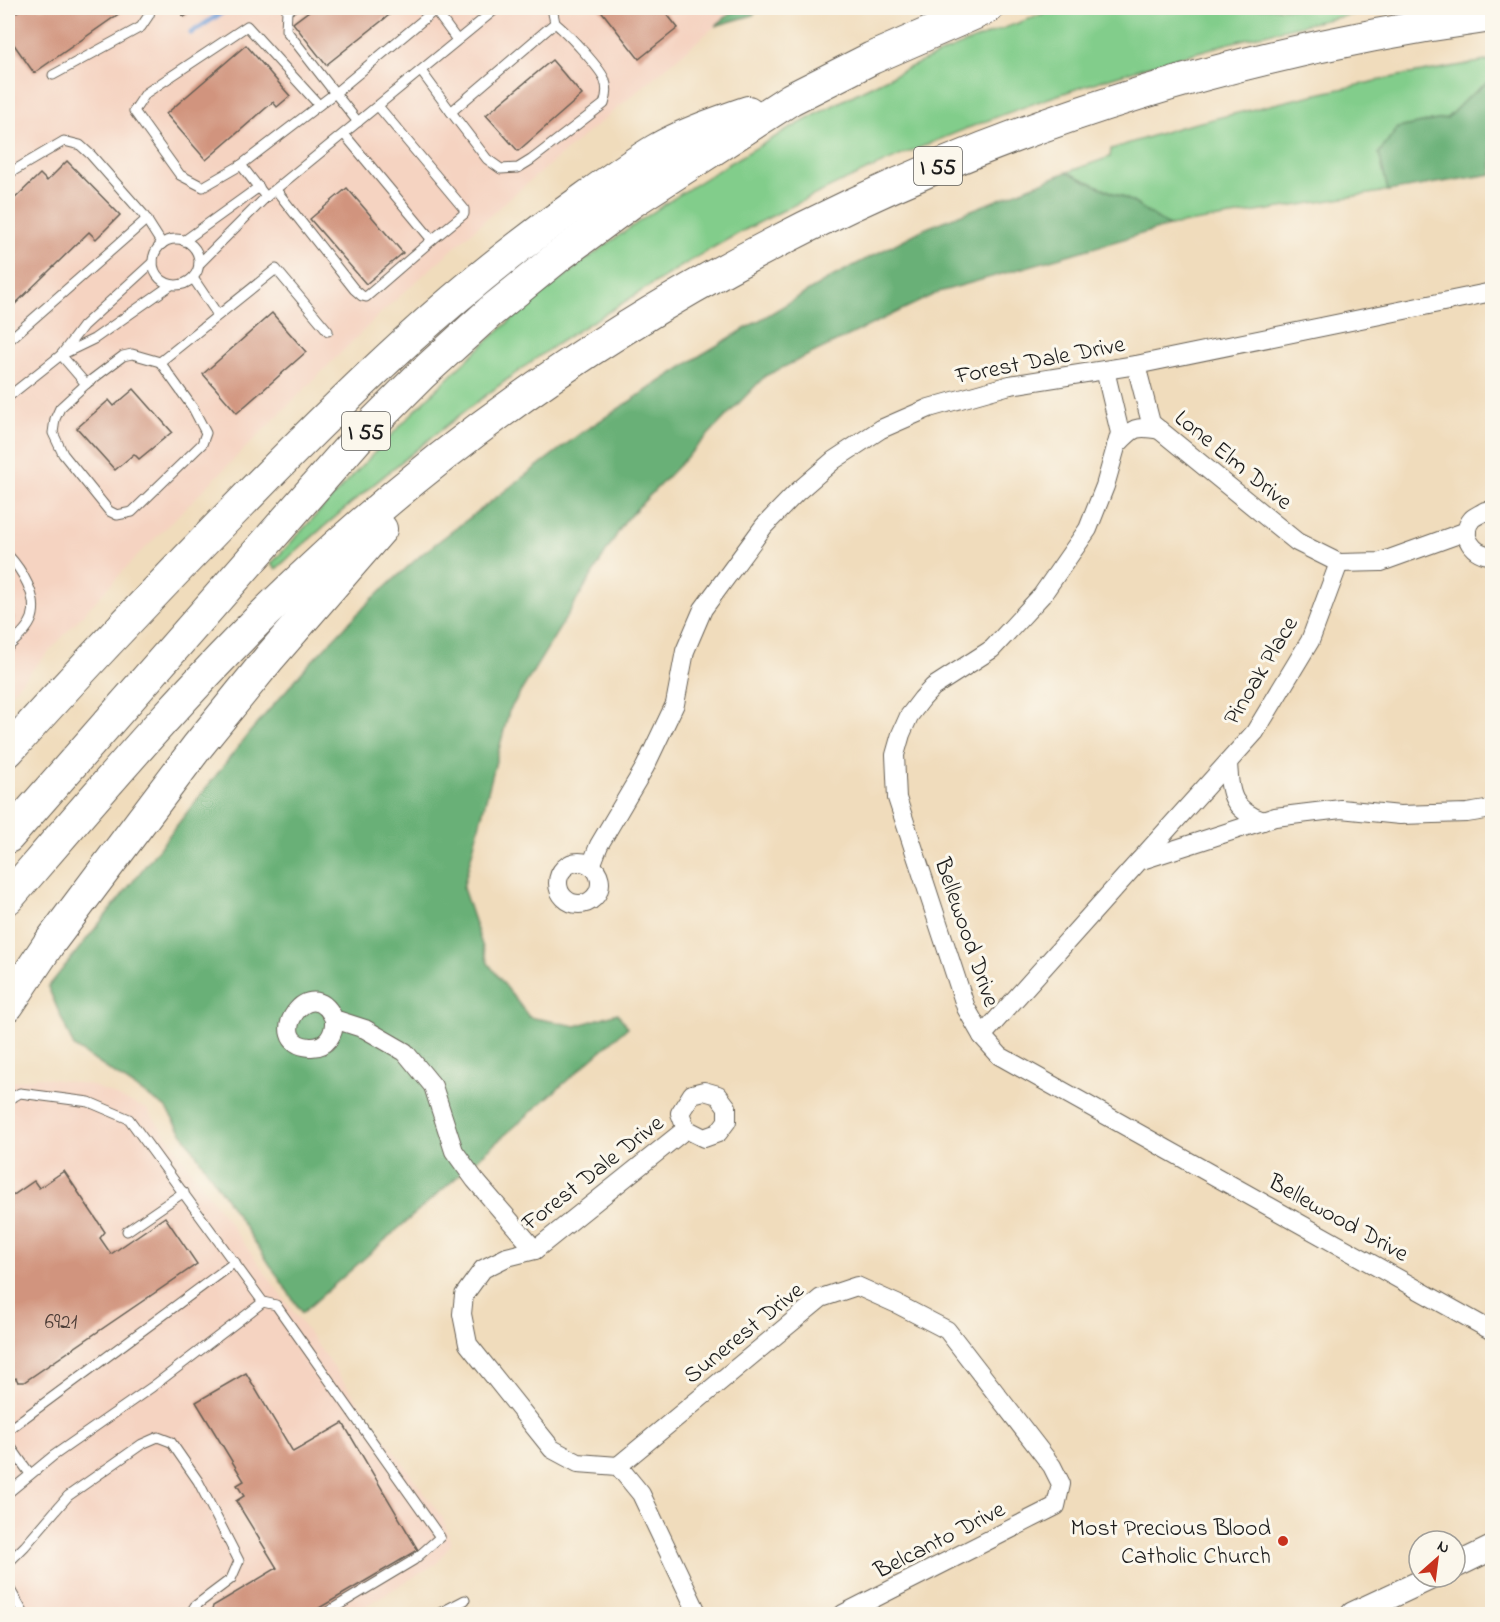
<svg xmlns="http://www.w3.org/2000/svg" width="1500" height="1622" font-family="'Indie Flower',sans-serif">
<rect width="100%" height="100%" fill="#fbf7ec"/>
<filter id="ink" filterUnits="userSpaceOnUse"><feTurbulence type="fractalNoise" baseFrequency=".0167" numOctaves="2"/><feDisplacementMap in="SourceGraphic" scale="12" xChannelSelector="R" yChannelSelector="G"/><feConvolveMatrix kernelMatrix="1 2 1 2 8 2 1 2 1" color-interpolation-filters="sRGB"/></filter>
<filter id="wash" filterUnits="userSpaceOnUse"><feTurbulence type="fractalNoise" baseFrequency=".008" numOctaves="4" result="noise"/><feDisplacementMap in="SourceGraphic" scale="24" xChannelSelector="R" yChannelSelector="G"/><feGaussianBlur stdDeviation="1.35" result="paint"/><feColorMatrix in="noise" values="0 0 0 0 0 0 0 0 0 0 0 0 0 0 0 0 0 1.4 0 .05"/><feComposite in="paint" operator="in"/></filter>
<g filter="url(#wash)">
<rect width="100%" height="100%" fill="#f0dcbc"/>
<g fill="#f5d3c1">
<polygon points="8,8 737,8 512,196 381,313 136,557 8,696"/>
<polygon points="38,1077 91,1085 147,1109 443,1519 451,1544 437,1563 352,1614 8,1614 8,1083"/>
</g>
<g fill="#82cd8b" stroke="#4f7454" stroke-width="1.5">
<path d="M1059,8H1390C1325,18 1261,34 1198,52C1051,92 907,147 772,216C719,242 668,274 618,306C595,320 571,334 548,350C453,417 363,491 276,569L271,564C341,488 410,412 486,342C609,231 755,141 904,70C954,46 1007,27 1059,8Z"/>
<polygon points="1492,60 1492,84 1487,83 1467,98 1447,118 1398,128 1379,153 1388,191 1169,226 1131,201 1067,172 1110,157 1111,149 1180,127 1295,99 1399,76"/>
</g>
<g fill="#69b077" stroke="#42664a" stroke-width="1.5">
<polygon points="737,8 760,8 753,15 715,26"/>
<polygon points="1487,83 1492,84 1492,174 1388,191 1379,153 1398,128 1447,118 1467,98"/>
<polygon points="1067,172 1131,201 1169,226 939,292 765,376 625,521 509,711 463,888 488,963 529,1017 576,1026 617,1013 628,1027 302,1313 165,1107 74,1047 48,987 135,879 249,733 309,664 371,600 422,554 581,433 701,355 832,277 924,229"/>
</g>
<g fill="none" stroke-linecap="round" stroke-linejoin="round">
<polyline stroke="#6f9ed8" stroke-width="5" points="191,33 229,8"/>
</g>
<g id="blocks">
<g fill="#d1947e">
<polygon points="23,8 127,8 34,73 8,36 8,18"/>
<polygon points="177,8 197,8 184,17"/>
<polygon points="313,8 398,8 326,65 293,23"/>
<polygon points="599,8 662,8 678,28 639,59"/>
<polygon points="246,45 290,96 277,107 273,102 206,160 166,114"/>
<polygon points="552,60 582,95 518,151 486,115"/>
<polygon points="67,161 120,215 96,239 89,232 8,311 8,205 40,174 47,181"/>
<polygon points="347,188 403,253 366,284 310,219"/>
<polygon points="272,313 306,352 237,413 203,374"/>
<polygon points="134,389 172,432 139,459 134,454 115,470 77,428 109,400 114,406"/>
<polygon points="8,611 15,618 8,627"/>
<polygon points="64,1171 105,1232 100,1238 111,1254 165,1217 197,1264 24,1382 18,1382 16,1378 11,1381 8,1379 8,1199 34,1181 39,1188"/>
<polygon points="246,1373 293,1452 343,1423 418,1550 309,1614 211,1614 213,1606 277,1568 236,1501 244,1496 237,1485 244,1481 196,1402"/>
</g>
</g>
</g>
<g filter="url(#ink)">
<use href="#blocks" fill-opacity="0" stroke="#665f54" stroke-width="1.5"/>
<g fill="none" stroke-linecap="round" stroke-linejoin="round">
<defs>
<g id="lane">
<polyline points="421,71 451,112 555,23 552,8"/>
<polyline points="53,75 141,27 149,15 151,8"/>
<polyline points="378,106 464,209 464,214 432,240"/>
<path d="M451,112L487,159L501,169L518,168L531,160L604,104C607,96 608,89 605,81C603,70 565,31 555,23"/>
<polyline points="358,122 335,93 435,10 457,40"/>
<polyline points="241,165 203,187 180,175 134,111 146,93 247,26 319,105"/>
<polyline points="8,174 64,141 80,145 91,155 143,214 162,244"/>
<polyline points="276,190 354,289 362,296 366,297 432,240 344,134"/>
<polyline points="266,197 241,165 335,93 286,30 287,11 292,8"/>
<circle cx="176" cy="262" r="23"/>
<polyline points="184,241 259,187"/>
<polyline points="199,264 266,197 497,8"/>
<polyline points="193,278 218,315"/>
<polyline points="8,341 147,219"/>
<polyline points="63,354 94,339 171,285"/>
<polyline points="61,355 86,384 123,356 132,354 160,362 276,269 328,331"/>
<polyline points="86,384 60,408 55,419 53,433 63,454 109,511 117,515 132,512 202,444 206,433 193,408 160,362"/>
<polyline points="8,397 61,355 83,326 153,262"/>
<path d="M8,555C21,569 39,597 32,618C28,630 16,639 8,647"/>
<polyline points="8,1100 20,1093 89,1102 129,1119 263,1302"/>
<polyline points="127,1231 184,1192"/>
<polyline points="8,1430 235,1262"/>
<polyline points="8,1443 30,1474"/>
<polyline points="8,1493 53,1456 152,1387 263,1302 276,1305 440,1537 414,1560 324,1614"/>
<polyline points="8,1563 25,1546 68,1496 142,1444 158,1437 171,1442 198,1481 239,1561 231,1579 195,1606 190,1614"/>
<polyline points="8,1586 24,1614"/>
<polyline points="438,1614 465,1600"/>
</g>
<g id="street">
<polyline points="1136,365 1151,423 1297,542 1339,563 1381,562 1467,531"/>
<polyline points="1105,370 1120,433 1105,486 1088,529 1042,595 992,649 933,687 922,699 909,716 901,734 895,755 897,798 966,1008 982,1036 1000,1056 1492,1331"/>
<path d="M1116,446C1133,428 1135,425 1160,430"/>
<path d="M1492,513L1485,511C1481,514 1475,516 1472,519C1458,535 1474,556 1492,555"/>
<path d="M1228,763C1230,794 1231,809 1263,821"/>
<polyline points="1140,860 1255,732 1310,641 1339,563"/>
<circle cx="579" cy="883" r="21"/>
<polyline points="591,866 599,845 645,767 675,704 685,651 703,609 764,526 796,493 834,460 881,429 929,408 1010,385 1136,365 1492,292"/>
<path d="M334,1019C335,1034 327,1048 310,1047C261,1044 311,968 334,1019L365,1029L405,1052L433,1086L454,1151L475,1180L535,1250"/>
<polyline points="982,1036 1139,861 1275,817 1341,809 1400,815 1467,813 1492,809"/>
<polygon points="704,1091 718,1095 727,1107 727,1121 718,1133 704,1138 686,1129 680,1113 692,1094"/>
<polyline points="686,1129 535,1250 507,1257 483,1269 464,1295 462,1314 468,1344 552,1449 578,1463 618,1466 641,1494 698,1614"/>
<polyline points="618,1466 821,1298 857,1286 897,1304 947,1330 1052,1466 1061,1484 1056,1506 843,1614"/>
</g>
<g id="secondary">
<polyline points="1455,1566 1492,1548"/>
<polyline points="1353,1614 1432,1577"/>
</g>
<g id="highway">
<path d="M8,751C87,662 169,577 252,492C352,390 453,291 570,209C598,189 626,168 656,150C684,134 717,123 748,112"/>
<polyline points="8,837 358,438 421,375 490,312 560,255 633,201 791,99 872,58 987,8"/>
<path d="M8,898C101,790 193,681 296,583C624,272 1046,77 1492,16"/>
<polyline points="8,1005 48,945 197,747 270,657 381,529"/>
</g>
</defs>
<use href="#lane" stroke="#665f54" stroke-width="11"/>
<use href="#street" stroke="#665f54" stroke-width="20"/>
<use href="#secondary" stroke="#665f54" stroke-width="26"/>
<use href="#highway" stroke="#665f54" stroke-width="34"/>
<use href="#lane" stroke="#fff" stroke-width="9"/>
<use href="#street" stroke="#fff" stroke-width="18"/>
<use href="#secondary" stroke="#fff" stroke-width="24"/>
<use href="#highway" stroke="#fff" stroke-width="32"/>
</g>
</g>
<circle fill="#c8321e" stroke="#fbf7ec" stroke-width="2" cx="1283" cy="1541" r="6"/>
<g text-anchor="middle" stroke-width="6" stroke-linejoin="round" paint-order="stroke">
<g font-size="21" fill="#493a34">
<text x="61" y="1328">6921</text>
</g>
<g fill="#fbf7ec" stroke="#5f5e5a" stroke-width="1.5">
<rect x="914" y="147" width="48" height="38" rx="4.5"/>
<rect x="342" y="412" width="48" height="38" rx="4.5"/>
</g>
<g font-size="22" font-weight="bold" fill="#1c1c1c">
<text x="938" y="174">I 55</text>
<text x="366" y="439">I 55</text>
</g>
<g font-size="24" fill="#1c1c1c" stroke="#fbf7ec">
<text transform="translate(1040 359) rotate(-11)" y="8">Forest Dale Drive</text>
<text transform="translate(1234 459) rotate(39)" y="8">Lone Elm Drive</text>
<text transform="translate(1260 670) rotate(-59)" y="8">Pinoak Place</text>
<text transform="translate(968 932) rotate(71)" y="8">Bellewood Drive</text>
<text transform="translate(592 1172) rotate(-38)" y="8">Forest Dale Drive</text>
<text transform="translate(1339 1217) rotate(29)" y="8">Bellewood Drive</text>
<text transform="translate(743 1332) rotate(-39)" y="8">Sunerest Drive</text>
<text transform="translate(939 1539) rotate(-27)" y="8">Belcanto Drive</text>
</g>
<g font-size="24" fill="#1c1c1c" stroke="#fbf7ec" text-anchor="end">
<text x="1271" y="1535">Most Precious Blood<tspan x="1271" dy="28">Catholic Church</tspan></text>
</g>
</g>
<rect width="1500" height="1622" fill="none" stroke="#fbf7ec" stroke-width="30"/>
<g transform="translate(1437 1559) rotate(28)"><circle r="28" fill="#fbf7ec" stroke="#a29f99" stroke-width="1.5"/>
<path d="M0-4.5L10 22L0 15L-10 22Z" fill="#c8321e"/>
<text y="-9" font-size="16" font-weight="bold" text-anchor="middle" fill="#1c1c1c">N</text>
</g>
</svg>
